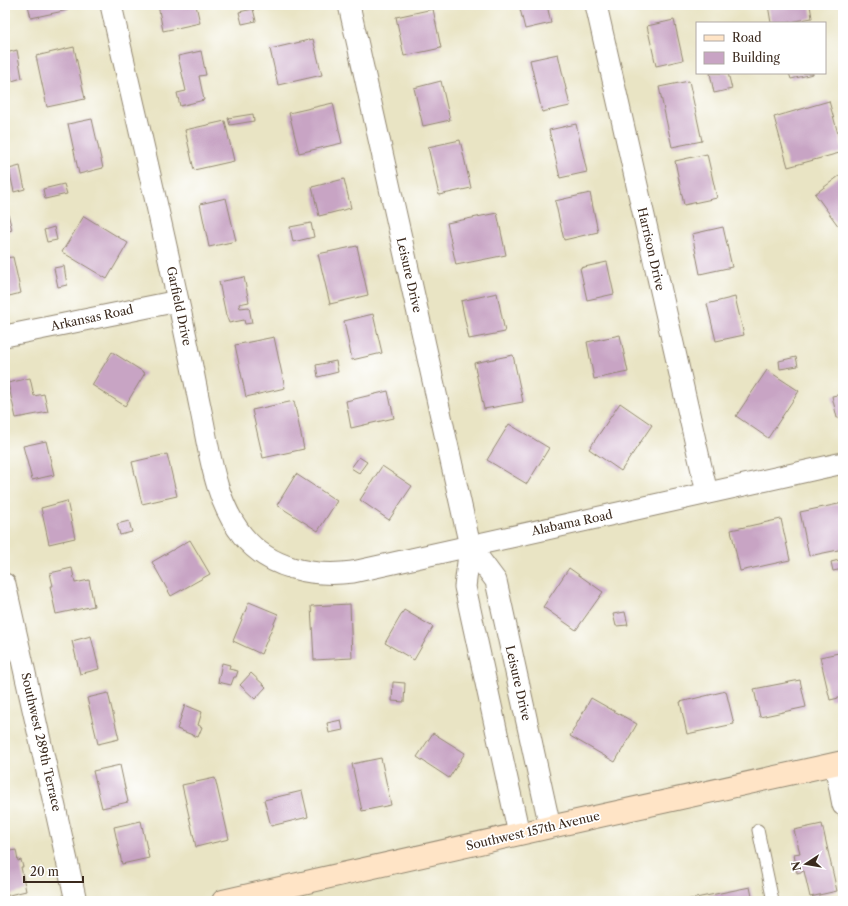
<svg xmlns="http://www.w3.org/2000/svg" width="848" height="906" font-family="'Libre Caslon Text',serif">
<rect width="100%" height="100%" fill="#fff"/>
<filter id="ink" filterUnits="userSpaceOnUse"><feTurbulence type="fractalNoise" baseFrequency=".025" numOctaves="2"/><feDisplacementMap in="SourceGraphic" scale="8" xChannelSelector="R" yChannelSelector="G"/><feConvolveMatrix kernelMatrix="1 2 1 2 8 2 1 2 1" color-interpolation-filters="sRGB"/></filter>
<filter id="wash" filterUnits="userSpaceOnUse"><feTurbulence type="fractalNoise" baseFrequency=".012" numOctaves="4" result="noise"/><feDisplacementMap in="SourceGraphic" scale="16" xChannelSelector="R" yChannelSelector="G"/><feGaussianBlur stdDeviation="0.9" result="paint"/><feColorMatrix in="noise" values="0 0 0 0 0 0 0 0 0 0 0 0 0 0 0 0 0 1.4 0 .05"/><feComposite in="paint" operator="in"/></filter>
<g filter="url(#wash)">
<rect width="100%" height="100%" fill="#e9e4c4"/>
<g id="blocks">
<g fill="#c8a4c4">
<polygon points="28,5 66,5 68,10 31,18"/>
<polygon points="158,5 196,5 200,23 163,31"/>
<polygon points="257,5 276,5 276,6 258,9"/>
<polygon points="519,5 547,5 551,23 525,29"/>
<polygon points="768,5 810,5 812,18 785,23 771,23"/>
<polygon points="253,9 256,21 242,24 239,12"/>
<polygon points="433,9 441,48 404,56 396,17"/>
<polygon points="674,20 683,60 656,66 647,26"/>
<polygon points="313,39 322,75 278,85 270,49"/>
<polygon points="74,47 85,99 47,107 36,56"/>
<polygon points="17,50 22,78 12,81 6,53"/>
<polygon points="201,51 206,75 199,76 204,100 180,106 177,93 186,91 178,56"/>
<polygon points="558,54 570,106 542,112 530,60"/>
<polygon points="710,73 728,73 732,89 714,93"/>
<polygon points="789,73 813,73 813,74 791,79"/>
<polygon points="441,81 450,120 423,126 414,88"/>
<polygon points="689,81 702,141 672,147 659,87"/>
<polygon points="829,101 843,152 788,167 774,117"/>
<polygon points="333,103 342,143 299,153 289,113"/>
<polygon points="253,114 254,121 230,125 228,118"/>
<polygon points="92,119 103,168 79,174 68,124"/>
<polygon points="225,121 234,161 194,170 185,130"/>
<polygon points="576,124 587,172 560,178 549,130"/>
<polygon points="460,140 471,188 439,195 428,147"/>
<polygon points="707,154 717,198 684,205 675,161"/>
<polygon points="20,166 25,189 14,192 9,169"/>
<polygon points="843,173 843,224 839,227 815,194"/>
<polygon points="344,179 351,208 319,216 312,187"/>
<polygon points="64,184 67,194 45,199 43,189"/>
<polygon points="590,193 598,232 564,240 555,201"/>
<polygon points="226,198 236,241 209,247 200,204"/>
<polygon points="5,201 12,230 5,232"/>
<polygon points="497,213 506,255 456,265 447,223"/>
<polygon points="84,216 128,243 107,279 62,252"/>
<polygon points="311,223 314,237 293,242 290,227"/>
<polygon points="54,227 57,240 47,242 44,230"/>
<polygon points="723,227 732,267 700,274 692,234"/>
<polygon points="357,246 368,295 330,304 318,254"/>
<polygon points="13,257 21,293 5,297 5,258"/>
<polygon points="607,262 614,294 587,300 580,268"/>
<polygon points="64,266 67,285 58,287 54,268"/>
<polygon points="244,277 249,302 239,304 240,308 249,307 252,323 245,324 244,320 229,323 226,315 219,282"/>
<polygon points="497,293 505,332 469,339 461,301"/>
<polygon points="735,297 744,335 716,341 707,304"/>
<polygon points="373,314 382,353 352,360 344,321"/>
<polygon points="620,335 628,372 594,379 587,342"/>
<polygon points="274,337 285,388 246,397 235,345"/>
<polygon points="112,352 145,373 125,406 92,385"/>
<polygon points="513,355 523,402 484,409 474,363"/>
<polygon points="796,357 798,366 780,369 779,361"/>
<polygon points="336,361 338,372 318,377 316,365"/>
<polygon points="767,370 799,391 768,438 736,416"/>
<polygon points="30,378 34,396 44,394 48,412 16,418 8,383"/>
<polygon points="388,391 394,418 351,428 346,401"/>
<polygon points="843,394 843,417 837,418 832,396"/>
<polygon points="294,401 304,449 263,458 252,410"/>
<polygon points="620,403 652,425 621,471 589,449"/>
<polygon points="509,424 549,448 527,484 487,460"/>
<polygon points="46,441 54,475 32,480 23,446"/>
<polygon points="167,454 177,496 142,504 132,462"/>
<polygon points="359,457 367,462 359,473 351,468"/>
<polygon points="382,466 412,486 389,520 360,500"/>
<polygon points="296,474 337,501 318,531 277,505"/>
<polygon points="67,501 75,538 49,544 41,508"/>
<polygon points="843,503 843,549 809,556 800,512"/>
<polygon points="781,519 790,560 740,571 731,530"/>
<polygon points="129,521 132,532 120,535 117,524"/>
<polygon points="190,540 210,574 171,596 152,562"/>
<polygon points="843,559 843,569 833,571 831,562"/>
<polygon points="72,568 75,583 89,580 94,606 56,614 50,586 53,586 50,573"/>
<polygon points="569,568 603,592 576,630 543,607"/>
<polygon points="249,602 278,614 261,654 233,641"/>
<polygon points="350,604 352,658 314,660 311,606"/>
<polygon points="404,610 433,627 414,660 385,643"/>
<polygon points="625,612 628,625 616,626 613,614"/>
<polygon points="91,636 99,669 80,674 72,641"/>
<polygon points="843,652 843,697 830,700 820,657"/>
<polygon points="222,663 230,665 229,669 238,671 236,677 234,677 231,685 218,682"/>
<polygon points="251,673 266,687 255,699 240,685"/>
<polygon points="800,680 806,707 760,717 754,689"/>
<polygon points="393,682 405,683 404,702 392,701"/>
<polygon points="726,691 734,724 687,734 680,702"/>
<polygon points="108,693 119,739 98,744 87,698"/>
<polygon points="591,698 637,724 615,762 570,736"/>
<polygon points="185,705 202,712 198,725 202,727 198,737 177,729"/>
<polygon points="341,720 343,730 329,733 327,723"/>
<polygon points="433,733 465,753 449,778 417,757"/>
<polygon points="381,758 391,805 362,811 352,764"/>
<polygon points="120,765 128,802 102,808 93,771"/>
<polygon points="215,778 229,839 196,847 182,785"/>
<polygon points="302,791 308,817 271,826 264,800"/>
<polygon points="141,821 149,858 122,864 114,827"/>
<polygon points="822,824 837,891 810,897 804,871 797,873 794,854 800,853 794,830"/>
<polygon points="16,850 18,861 21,860 23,867 21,867 26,891 5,896 5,852"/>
<polygon points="750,887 753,901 686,901 686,900"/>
</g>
</g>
</g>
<g filter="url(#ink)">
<use href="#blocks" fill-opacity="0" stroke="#928771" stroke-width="1"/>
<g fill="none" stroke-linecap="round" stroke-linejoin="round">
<defs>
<polyline id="lane" points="758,830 773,901"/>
<g id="street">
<path d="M111,5C133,103 157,202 178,301C187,339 194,378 202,416C210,456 216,503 243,536C270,569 313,577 353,572L843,463"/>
<polyline points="349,5 470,546 465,587 519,834"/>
<polyline points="596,5 707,493"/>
<polyline points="5,336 178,301"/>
<polyline points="470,546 496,581 550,827"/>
<polyline points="5,584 76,901"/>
<polyline points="835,764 843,805"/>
</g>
<polyline id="secondary" points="223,901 550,827 843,762"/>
</defs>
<use href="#lane" stroke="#928771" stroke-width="13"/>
<use href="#street" stroke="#928771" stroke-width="23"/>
<use href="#secondary" stroke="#928771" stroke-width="24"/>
<use href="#lane" stroke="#fff" stroke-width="11"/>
<use href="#street" stroke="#fff" stroke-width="21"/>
<use href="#secondary" stroke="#ffe4c6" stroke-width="22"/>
</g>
</g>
<g text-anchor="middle" stroke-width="3.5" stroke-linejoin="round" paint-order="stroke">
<g font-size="12" fill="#3b2a1e" stroke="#fff">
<text transform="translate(651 249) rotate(77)" y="4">Harrison Drive</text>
<text transform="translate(409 275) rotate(77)" y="4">Leisure Drive</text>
<text transform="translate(179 306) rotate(78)" y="4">Garfield Drive</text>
<text transform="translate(92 318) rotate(-12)" y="4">Arkansas Road</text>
<text transform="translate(572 523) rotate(-12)" y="4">Alabama Road</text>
<text transform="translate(518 683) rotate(77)" y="4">Leisure Drive</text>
<text transform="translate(41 742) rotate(77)" y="4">Southwest 289th Terrace</text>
<text transform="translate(533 831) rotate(-13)" y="4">Southwest 157th Avenue</text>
</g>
</g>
<rect width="848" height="906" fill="none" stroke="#fff" stroke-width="20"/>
<rect x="696" y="22" width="130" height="52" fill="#ffffff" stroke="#b1aaa5"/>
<rect x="704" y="35" width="20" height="6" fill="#ffe4c6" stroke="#b1aaa5"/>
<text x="732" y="42" font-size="12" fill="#3b2a1e">Road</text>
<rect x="704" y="52" width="20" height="12" fill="#c8a4c4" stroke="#b1aaa5"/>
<text x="732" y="62" font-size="12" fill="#3b2a1e">Building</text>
<g transform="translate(806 864) rotate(258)" stroke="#ffffff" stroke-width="3" paint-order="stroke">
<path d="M0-3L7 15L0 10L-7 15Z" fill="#3b2a1e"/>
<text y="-6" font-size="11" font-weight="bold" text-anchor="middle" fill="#3b2a1e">N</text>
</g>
<path d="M24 876v6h59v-6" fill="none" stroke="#3b2a1e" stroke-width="2"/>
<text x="30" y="876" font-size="12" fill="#3b2a1e" stroke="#ffffff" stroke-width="3" paint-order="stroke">20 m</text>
</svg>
